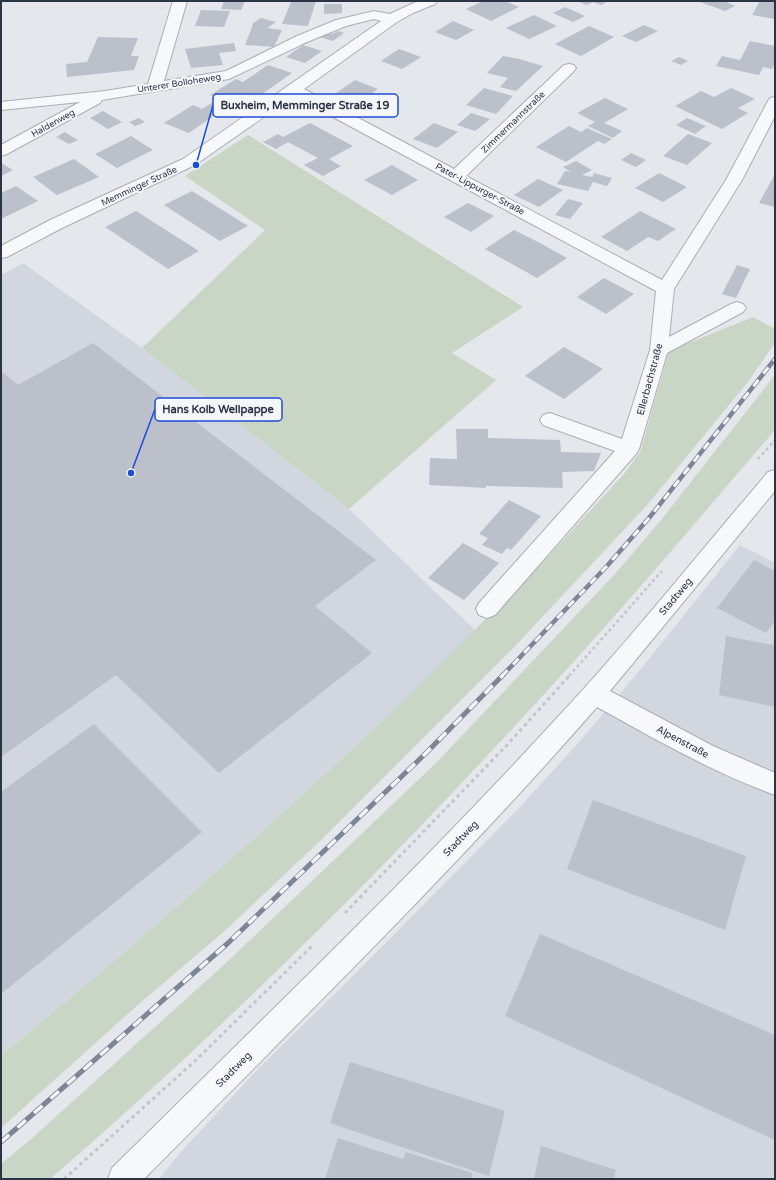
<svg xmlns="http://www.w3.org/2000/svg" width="776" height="1180" font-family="'Varela Round',sans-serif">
<rect width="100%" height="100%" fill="#e4e7ec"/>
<g fill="#d2d6de">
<polygon points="23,263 142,348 349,509 475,630 389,715 274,821 132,946 1,1056 1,275"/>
<polygon points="740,545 775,563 775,1179 159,1179 178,1155 261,1066 354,975 521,806 580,741 640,670"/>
</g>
<g fill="#c9d6c5">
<polygon points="248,135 523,307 452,353 496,380 349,509 142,348 265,230 185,176"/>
<polygon points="753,317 775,329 775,343 747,383 648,504 519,642 320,841 227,929 140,1003 1,1128 1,1056 132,946 274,821 389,715 541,564 624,474 640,452 669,351"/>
<path d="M775,375V430C703,514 632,598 558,679C399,854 229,1025 50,1179H1V1164L31,1139L227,962L438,761L615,574L661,520Z"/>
</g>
<g fill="#bbc0ca">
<polygon points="224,1 245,1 241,10 221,9"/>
<polygon points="300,1 316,1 308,26 282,24 291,2 299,2"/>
<polygon points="483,1 505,1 519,7 491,21 466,9"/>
<polygon points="578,1 608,1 601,5 593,2 586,5"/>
<polygon points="697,1 724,1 735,6 725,11"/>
<polygon points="760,1 775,1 775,19 752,15"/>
<polygon points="324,4 342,4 342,13 324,14"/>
<polygon points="565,7 585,16 573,22 553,13"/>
<polygon points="201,10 230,11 224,27 195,26"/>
<polygon points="534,15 557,26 529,39 506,28"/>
<polygon points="261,18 276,22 267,28 282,30 274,47 245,45 252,27 253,23"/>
<polygon points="453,21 474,30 456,40 435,32"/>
<polygon points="644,25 658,31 636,42 622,36"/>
<polygon points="589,26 614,37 581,56 555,44"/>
<polygon points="338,31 344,33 333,41 320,37 327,32 332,34"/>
<polygon points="98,37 138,38 131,56 139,56 134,70 67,77 66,64 87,62"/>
<polygon points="750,41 775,46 775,64 772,69 763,67 759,75 716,66 722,56 740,60"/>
<polygon points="234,43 236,51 219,53 223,65 191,68 185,49"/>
<polygon points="303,45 322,51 305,63 286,57"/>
<polygon points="399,49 421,57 402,69 381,61"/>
<polygon points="503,56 519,59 543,66 516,91 500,87 508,78 487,73"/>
<polygon points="679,57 688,61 681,65 671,61"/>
<polygon points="268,65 292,73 261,95 256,93 236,106 210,95 236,79 243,82"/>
<polygon points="355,80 378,89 352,107 329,98"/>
<polygon points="484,88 513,96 496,114 466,105"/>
<polygon points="731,88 755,99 738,108 748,113 722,129 675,106 701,91 714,97"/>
<polygon points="605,98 628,109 604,123 622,131 613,138 588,126 595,122 577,113"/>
<polygon points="377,101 398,106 387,117 366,111"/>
<polygon points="213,102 226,107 189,133 164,123 193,105 202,109"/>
<polygon points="103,111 122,122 108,129 90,118"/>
<polygon points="471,113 490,119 475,131 457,125"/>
<polygon points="139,118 145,122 135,126 129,122"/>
<polygon points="687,118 706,126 695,134 676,125"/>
<polygon points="310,123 353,146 329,159 341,166 323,176 304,165 318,158 288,142 276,149 263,142 278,134 283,137"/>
<polygon points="434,123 458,132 437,148 413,139"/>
<polygon points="569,126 581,132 587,128 612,139 604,144 598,141 566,162 536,147"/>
<polygon points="65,132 78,140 69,144 56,137"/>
<polygon points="688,134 712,143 687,165 663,156"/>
<polygon points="131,136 153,150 117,168 95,154"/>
<polygon points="631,153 646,160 636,167 621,160"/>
<polygon points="74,159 99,177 57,195 33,177"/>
<polygon points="576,161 592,170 582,175 592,177 594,173 612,178 607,186 593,182 588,191 557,184 565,171 571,172 563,167"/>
<polygon points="1,163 13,170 1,176"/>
<polygon points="392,165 418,180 392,195 364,180"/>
<polygon points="659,173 687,187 663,202 635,188"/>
<polygon points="775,174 775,207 759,203"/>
<polygon points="538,179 563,190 539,207 514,195"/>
<polygon points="16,186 38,201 1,219 1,193"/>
<polygon points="192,191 248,226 220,241 164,205"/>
<polygon points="568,199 583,203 570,219 555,215"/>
<polygon points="468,203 494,216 471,232 444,217"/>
<polygon points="136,211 199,251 168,269 105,227"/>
<polygon points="640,211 676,229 658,241 648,237 627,251 601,237"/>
<polygon points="514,230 540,243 567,258 537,278 485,249"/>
<polygon points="737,265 750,269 736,298 722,294"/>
<polygon points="604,278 634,294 606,314 577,297"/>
<polygon points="93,343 376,560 315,606 372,653 219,773 116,675 1,757 1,371 18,385"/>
<polygon points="564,347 603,369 564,399 525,376"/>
<polygon points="456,429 488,429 488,438 560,440 561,452 601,453 594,471 562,472 563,488 486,486 486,488 429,485 430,458 457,459"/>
<polygon points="509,500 541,516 511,550 507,548 502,554 482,545 488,538 479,534"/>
<polygon points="463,543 499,563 464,600 428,578"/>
<polygon points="754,560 775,571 775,621 766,633 717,608"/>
<polygon points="726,636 773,645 775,636 775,707 719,695"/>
<polygon points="94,724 202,832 1,994 1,792"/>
<polygon points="593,800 746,856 725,930 567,869"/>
<polygon points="540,934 775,1035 775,1140 505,1016"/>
<polygon points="350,1062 505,1111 489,1176 330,1123"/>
<polygon points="338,1138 403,1159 406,1152 472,1173 471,1179 325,1179"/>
<polygon points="541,1146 616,1170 614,1179 534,1179"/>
</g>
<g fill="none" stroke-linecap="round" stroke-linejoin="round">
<defs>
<g id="minor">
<polygon points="173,1 187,1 164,81 226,71 297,36 336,20 374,11 390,14 418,1 437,1 435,4 413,13 397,22 304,89 454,169 564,65 569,64 574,65 576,68 574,71 466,176 662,280 726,180 768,101 770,98 775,97 775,116 742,180 674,289 669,337 731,304 737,302 743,304 746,308 743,312 667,353 639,449 636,454 495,615 487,618 479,615 476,609 479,603 615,451 543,425 540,420 543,415 550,413 622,439 650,350 656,291 294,96 195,165 62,228 7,257 1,258 1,246 50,220 183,159 381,21 374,19 346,26 307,42 229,79 102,100 100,103 7,154 1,156 1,145 80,102 1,110 1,102 105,91 148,84"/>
<path d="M775,470V491L610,691L713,746L775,773V795C712,772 655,739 597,707C454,871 297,1024 144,1179H108L112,1168C261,1020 413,875 555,720C629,641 697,555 768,472Z"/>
</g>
</defs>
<use href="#minor" stroke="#a9aeb7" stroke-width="2"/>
<g stroke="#c2c5cb" stroke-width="2.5" stroke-dasharray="3 3" stroke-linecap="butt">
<polyline points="758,459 775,440"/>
<polyline points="569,676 662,571"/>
</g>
<g stroke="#c2c5cb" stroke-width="3" stroke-dasharray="3.5 3.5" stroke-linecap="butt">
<polyline points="345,913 508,744 570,675"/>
<polyline points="64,1179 195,1061 312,946"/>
</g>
<use href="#minor" fill="#f7f8fa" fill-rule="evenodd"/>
<defs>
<polyline id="rail-far1" points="502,676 607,566 649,518 775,359"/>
<polyline id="rail" points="1,1142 227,944 424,755 503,675"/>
</defs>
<use href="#rail-far1" stroke="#7d8696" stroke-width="4.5"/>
<use href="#rail" stroke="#7d8696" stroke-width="5"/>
<use href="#rail-far1" stroke="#f4f6f9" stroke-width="3" stroke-dasharray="8" stroke-linecap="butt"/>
<use href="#rail" stroke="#f4f6f9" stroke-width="3.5" stroke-dasharray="11" stroke-linecap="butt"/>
</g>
<g text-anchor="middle" stroke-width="4" stroke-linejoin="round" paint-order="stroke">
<g font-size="9" fill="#2b3445" stroke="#f4f6f9">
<text transform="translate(179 83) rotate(-9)" y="3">Unterer Bolloheweg</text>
<text transform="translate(513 122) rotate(-44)" y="3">Zimmermannstraße</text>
<text transform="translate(53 123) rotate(-29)" y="3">Haldenweg</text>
<text transform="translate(139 186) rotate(-25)" y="3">Memminger Straße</text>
<text transform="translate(480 189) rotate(28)" y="3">Pater-Lippurger-Straße</text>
</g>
<g font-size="10" fill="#2b3445" stroke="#f4f6f9">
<text transform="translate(649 379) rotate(-75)" y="4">Ellerbachstraße</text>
<text transform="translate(675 596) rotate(-50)" y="4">Stadtweg</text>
<text transform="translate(683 741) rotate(28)" y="4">Alpenstraße</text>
<text transform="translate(460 838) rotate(-46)" y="4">Stadtweg</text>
<text transform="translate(233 1069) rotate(-45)" y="4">Stadtweg</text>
</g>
</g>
<path fill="none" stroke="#1d4ed8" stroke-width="1.5" d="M196 165L213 105M131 473L155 409"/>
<g fill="#1d4ed8" stroke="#f4f6f9" stroke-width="1.5">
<circle cx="196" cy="165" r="4"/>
<circle cx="131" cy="473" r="4"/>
</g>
<g fill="#f4f6f9" stroke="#1d4ed8" stroke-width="1.5">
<rect x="213" y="94" width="185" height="23" rx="4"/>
<rect x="155" y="398" width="127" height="23" rx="4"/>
</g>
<g font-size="11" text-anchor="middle" font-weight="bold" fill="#2b3445">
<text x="305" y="109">Buxheim, Memminger Straße 19</text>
<text x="218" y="413">Hans Kolb Wellpappe</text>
</g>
<rect width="776" height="1180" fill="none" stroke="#2b3445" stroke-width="4"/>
</svg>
